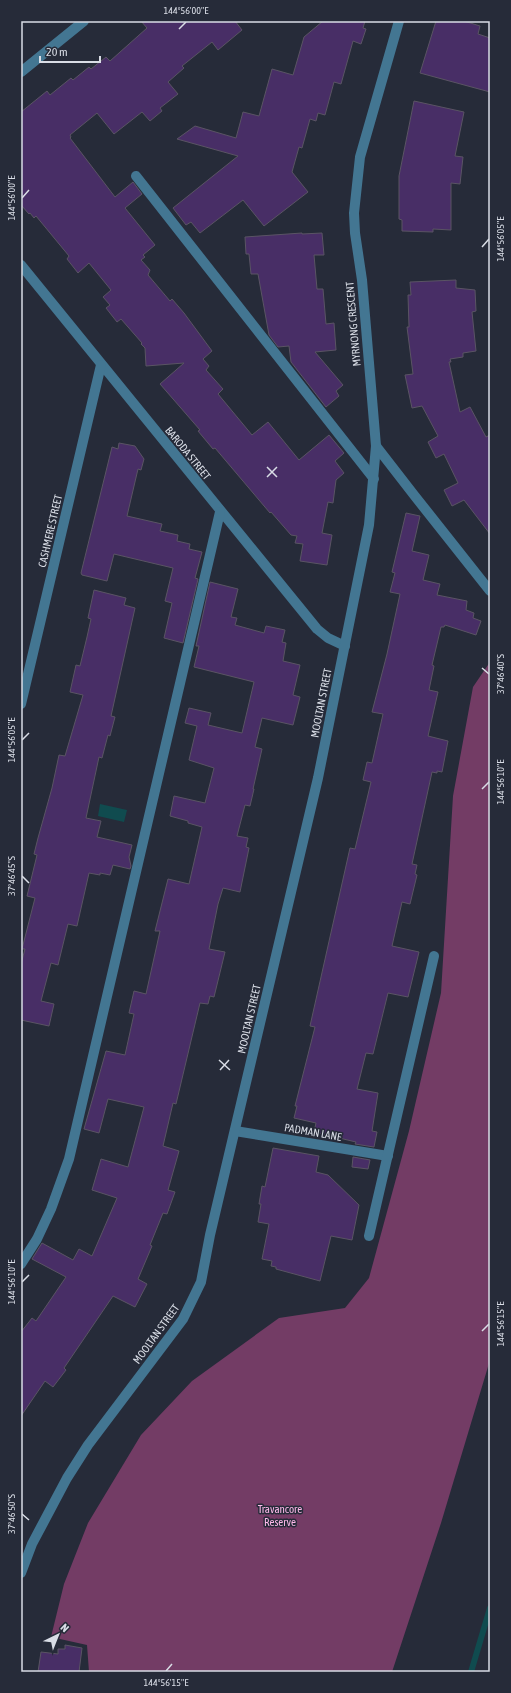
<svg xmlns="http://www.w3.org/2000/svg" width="511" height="1693" font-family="'Asap Condensed',sans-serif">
<rect width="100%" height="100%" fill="#262b39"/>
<polygon fill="#733c65" points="490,662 490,1360 441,1523 392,1672 89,1672 87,1645 51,1637 64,1584 88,1523 141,1435 192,1381 279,1318 345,1308 369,1278 409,1131 441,993 453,796 473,687"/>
<polygon fill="#104b4f" points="100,804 127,810 124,822 98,816"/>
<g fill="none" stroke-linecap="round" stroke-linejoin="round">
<polyline stroke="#104b4f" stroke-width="6" points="471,1672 490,1608"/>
</g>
<g fill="#482e66" stroke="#5a5464">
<polygon points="141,21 235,21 242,30 218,50 212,42 182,66 184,68 168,82 178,94 160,108 162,111 150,121 142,112 114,134 97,113 70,135 71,137 70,138 115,197 133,182 142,194 125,208 155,245 143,255 145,257 141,260 150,270 148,275 170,301 172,299 184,313 212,351 203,359 209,366 206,370 223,389 218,394 252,435 268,422 299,460 329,435 344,453 335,461 344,473 336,480 333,503 328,502 322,533 332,535 327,565 300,561 303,544 295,543 297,536 291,535 271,512 270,513 215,448 213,449 198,431 200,430 160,384 184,363 146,366 145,348 141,344 142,343 121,319 117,322 106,308 110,305 103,297 111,290 89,263 78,273 67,259 69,256 36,216 34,218 30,213 29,214 21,205 21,112 47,91 50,95 71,78 73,80 89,67 91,69 106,57 110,61 147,28"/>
<polygon points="323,21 365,21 363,28 366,29 361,44 353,41 341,84 334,82 325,115 318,113 316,121 310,119 302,148 299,147 292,172 308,192 264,226 243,200 200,233 191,222 186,225 173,208 238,156 177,139 195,126 236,138 243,112 259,116 272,69 293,75 304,37"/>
<polygon points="436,21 464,21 480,26 478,34 490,38 490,92 420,73"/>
<polygon points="414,101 464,112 455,156 463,157 460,184 451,183 451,230 433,229 433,232 402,231 402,220 399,219 399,176"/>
<polygon points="302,233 302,234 322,233 324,255 314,255 317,289 323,289 326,324 334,323 336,350 315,352 343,385 336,391 339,396 326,407 291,362 289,346 278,347 269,335 258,274 251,274 249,254 246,254 245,237"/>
<polygon points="456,280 456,288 475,290 476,311 472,312 476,351 463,353 463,357 450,359 451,362 449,362 460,412 470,407 486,437 490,435 490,534 464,500 452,506 444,490 458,483 444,454 436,458 428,442 438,436 422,406 412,408 405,375 413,374 407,327 409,327 408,295 411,295 410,282"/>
<polygon points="119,443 135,446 144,459 141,470 138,469 127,516 162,524 160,531 178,535 177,541 190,544 189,549 202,552 195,578 198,579 183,643 164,638 172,603 165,601 173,568 114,554 107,581 82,575 81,573 112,447 118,449"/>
<polygon points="406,513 420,516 412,551 429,555 423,580 440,584 437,595 467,601 466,610 474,613 473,618 481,621 476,635 445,625 444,627 441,627 432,665 434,666 429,690 438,692 428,736 448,741 442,772 437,771 437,773 432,772 412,864 417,865 415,874 417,875 410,904 402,902 392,946 419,952 408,997 388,993 373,1054 366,1053 357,1089 378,1093 372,1131 377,1132 374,1147 355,1144 356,1142 314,1132 316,1123 294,1118 297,1106 295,1106 315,1027 310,1026 350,848 355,849 371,782 363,780 367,762 372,763 383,714 372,712 387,654 400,594 390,592 395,573 392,572"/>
<polygon points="210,582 238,589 231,617 237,618 235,625 264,633 266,626 285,630 282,642 286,643 283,661 300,665 293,695 300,697 293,725 262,718 255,747 262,749 253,789 254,789 250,806 245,805 237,836 248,838 246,847 249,848 240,892 223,888 218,904 209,949 225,952 214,997 210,996 208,1004 200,1003 176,1104 173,1103 163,1146 179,1151 168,1190 175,1192 167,1214 163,1213 150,1245 152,1246 138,1279 147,1284 135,1307 113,1296 64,1368 66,1370 53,1387 45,1381 21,1416 21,1332 32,1318 36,1321 66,1277 32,1259 42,1243 73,1260 79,1249 92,1256 117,1198 92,1190 101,1159 128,1167 144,1107 108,1099 99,1133 84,1129 106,1051 125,1055 134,1014 129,1013 134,991 146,994 160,931 155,931 168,879 189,884 202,827 188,823 188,821 170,816 174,796 205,803 214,768 189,760 197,726 185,723 189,708 211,713 208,725 242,733 254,682 194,667 199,646 196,646"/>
<polygon points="94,590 126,598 124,605 135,608 111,716 115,717 110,736 108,735 102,758 99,757 86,818 101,821 97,837 132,845 129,857 131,866 130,869 113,865 110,875 100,873 100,875 89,873 77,926 68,924 58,965 51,963 41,1001 54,1004 49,1026 21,1020 21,964 25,949 22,949 35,898 27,896 37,855 34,854 38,838 52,788 59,755 65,756 83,695 70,692 76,665 80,666 87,637 91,619 88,618"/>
<polygon points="273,1148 319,1156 316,1172 328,1175 359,1205 352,1240 331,1236 320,1281 276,1269 276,1267 271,1266 272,1261 262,1259 269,1224 258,1222 261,1204 259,1204 262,1186 265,1187"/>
<polygon points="353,1157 370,1160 368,1169 352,1167"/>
<polygon points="65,1645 82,1648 79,1672 38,1672 41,1652 58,1654 58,1649 65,1649"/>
</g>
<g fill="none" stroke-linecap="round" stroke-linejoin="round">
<g stroke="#437692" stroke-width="10">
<polyline points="21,72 84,21"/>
<polyline points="136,176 374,479"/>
<polyline points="21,265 317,629 328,638 345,646"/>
<polyline points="376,446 414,495 490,591"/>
<polyline points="21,704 101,365"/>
<polyline points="235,1131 388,1156"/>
<polyline points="369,1236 434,956"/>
<polyline points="21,1264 37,1239 51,1209 69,1159 220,512"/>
<polyline points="21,1573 32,1544 67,1478 88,1445 183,1319 201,1282 210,1235 318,778 369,525 376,446 362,280 355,233 354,213 360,157 399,21"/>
</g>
</g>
<path fill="none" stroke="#d9dde6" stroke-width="1.5" d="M179,29L186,22M22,198L29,190M482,247L489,239M267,467L277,477M267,477L277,467M482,668L489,674M22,740L29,733M482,789L489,782M22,876L29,883M219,1060L230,1070M220,1070L229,1060M22,1282L29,1275M482,1331L489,1324M22,1514L29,1520M166,1671L172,1664"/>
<g text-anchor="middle" stroke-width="3" stroke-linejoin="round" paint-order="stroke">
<g font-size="11" fill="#d9dde6" stroke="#262b39">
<text transform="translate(353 324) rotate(-95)" y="4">MYRNONG CRESCENT</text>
<text transform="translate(188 453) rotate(51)" y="4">BARODA STREET</text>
<text transform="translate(50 531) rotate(-77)" y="4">CASHMERE STREET</text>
<text transform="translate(321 703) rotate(-79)" y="4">MOOLTAN STREET</text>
<text transform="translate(249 1019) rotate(-77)" y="4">MOOLTAN STREET</text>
<text transform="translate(313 1132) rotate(10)" y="4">PADMAN LANE</text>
<text transform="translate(156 1334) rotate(-54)" y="4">MOOLTAN STREET</text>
</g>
<g font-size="11" fill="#feb9ea" stroke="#262b39">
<text x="280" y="1513">Travancore<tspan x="280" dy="13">Reserve</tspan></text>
</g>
</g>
<rect width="511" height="1693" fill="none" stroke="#262b39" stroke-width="44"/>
<g transform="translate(58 1635) rotate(43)" stroke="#262b39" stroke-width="3" paint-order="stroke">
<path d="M0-3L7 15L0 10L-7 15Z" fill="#d9dde6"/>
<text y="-6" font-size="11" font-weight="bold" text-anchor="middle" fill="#d9dde6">N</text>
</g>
<path d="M40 56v6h60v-6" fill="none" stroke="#d9dde6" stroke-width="2"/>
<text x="46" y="56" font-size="12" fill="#d9dde6" stroke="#262b39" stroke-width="3" paint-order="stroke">20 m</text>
<rect x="22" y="22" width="467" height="1649" fill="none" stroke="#d9dde6" stroke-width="1.5"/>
<g font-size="10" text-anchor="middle" fill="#d9dde6">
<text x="186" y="14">144°56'00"E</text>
<text transform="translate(11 198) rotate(-90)" y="4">144°56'00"E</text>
<text transform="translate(500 239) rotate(-90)" y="4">144°56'05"E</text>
<text transform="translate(500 674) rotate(-90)" y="4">37°46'40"S</text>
<text transform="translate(11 740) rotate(-90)" y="4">144°56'05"E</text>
<text transform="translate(500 782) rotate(-90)" y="4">144°56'10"E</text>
<text transform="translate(11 876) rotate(-90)" y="4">37°46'45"S</text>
<text transform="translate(11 1282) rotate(-90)" y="4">144°56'10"E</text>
<text transform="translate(500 1324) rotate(-90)" y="4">144°56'15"E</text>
<text transform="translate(11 1514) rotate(-90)" y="4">37°46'50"S</text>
<text x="166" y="1686">144°56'15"E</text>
</g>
</svg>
